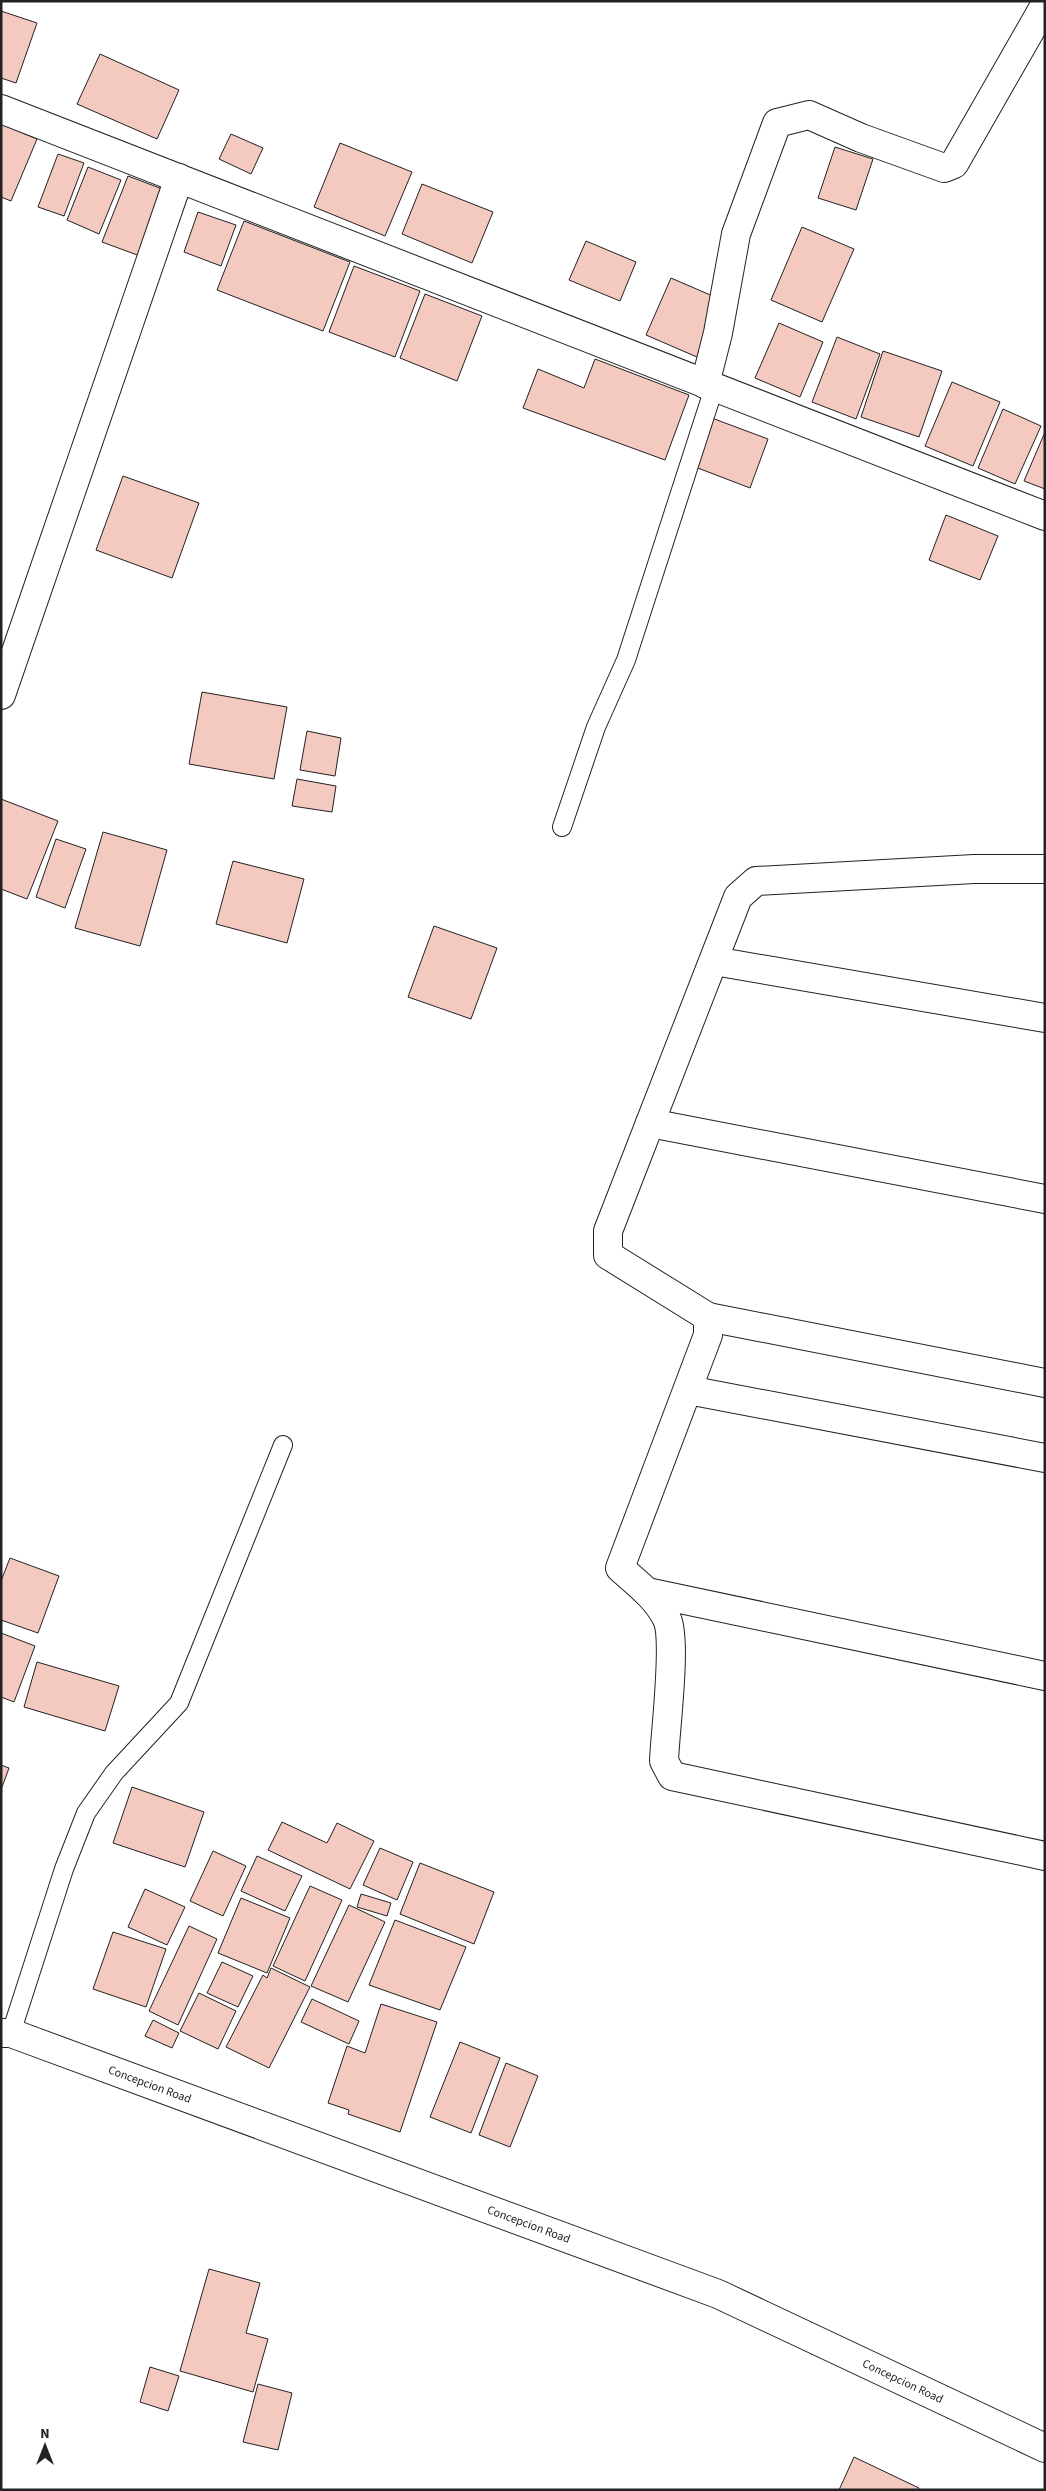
<svg xmlns="http://www.w3.org/2000/svg" width="1046" height="2491" font-family="'Source Sans 3',sans-serif">
<rect width="100%" height="100%" fill="#fff"/>
<g fill="#f3c9c0" stroke="#222">
<polygon points="1,11 37,23 16,83 1,78"/>
<polygon points="100,54 179,90 157,139 77,104"/>
<polygon points="1,124 37,139 11,201 1,197"/>
<polygon points="231,134 263,148 251,174 219,159"/>
<polygon points="340,143 412,172 385,236 314,207"/>
<polygon points="835,147 873,159 856,210 818,198"/>
<polygon points="58,154 84,163 64,216 38,207"/>
<polygon points="88,167 121,180 99,234 67,220"/>
<polygon points="128,176 165,190 140,256 102,242"/>
<polygon points="422,184 493,212 472,263 402,234"/>
<polygon points="198,212 236,225 221,266 184,252"/>
<polygon points="244,221 350,262 323,331 217,290"/>
<polygon points="802,227 854,249 822,322 771,300"/>
<polygon points="586,241 636,262 620,301 569,280"/>
<polygon points="354,266 420,291 395,357 329,332"/>
<polygon points="671,278 722,300 697,357 646,335"/>
<polygon points="425,294 482,316 457,381 400,358"/>
<polygon points="779,323 823,342 800,397 755,378"/>
<polygon points="837,337 880,354 856,419 812,402"/>
<polygon points="883,351 942,371 919,437 861,417"/>
<polygon points="595,359 689,395 665,460 523,408 538,369 584,388"/>
<polygon points="952,382 1000,402 973,466 925,446"/>
<polygon points="1003,409 1041,426 1015,484 978,468"/>
<polygon points="709,417 768,439 750,488 690,465"/>
<polygon points="1045,432 1045,489 1024,481"/>
<polygon points="123,476 199,503 172,578 96,550"/>
<polygon points="946,515 998,536 980,580 929,560"/>
<polygon points="202,692 287,707 274,779 189,764"/>
<polygon points="307,731 341,738 335,776 300,770"/>
<polygon points="297,779 336,786 332,812 292,806"/>
<polygon points="1,799 58,821 27,899 1,889"/>
<polygon points="103,832 167,850 140,946 75,928"/>
<polygon points="56,839 86,849 65,908 36,897"/>
<polygon points="233,861 304,879 287,943 216,924"/>
<polygon points="434,926 497,948 471,1019 408,997"/>
<polygon points="10,1558 59,1576 38,1633 1,1620 1,1581"/>
<polygon points="1,1633 35,1646 14,1702 1,1697"/>
<polygon points="37,1662 119,1686 105,1731 24,1707"/>
<polygon points="1,1765 9,1768 1,1790"/>
<polygon points="132,1787 204,1812 185,1867 113,1843"/>
<polygon points="282,1822 327,1843 337,1823 374,1841 350,1889 268,1850"/>
<polygon points="380,1848 413,1862 397,1900 363,1885"/>
<polygon points="213,1851 246,1866 223,1916 190,1901"/>
<polygon points="257,1856 302,1876 285,1911 241,1891"/>
<polygon points="420,1863 494,1892 474,1944 400,1914"/>
<polygon points="310,1886 342,1900 305,1981 273,1966"/>
<polygon points="145,1889 185,1907 167,1945 128,1927"/>
<polygon points="361,1894 391,1903 387,1916 357,1907"/>
<polygon points="241,1898 290,1918 267,1973 218,1953"/>
<polygon points="349,1905 385,1922 348,2002 311,1986"/>
<polygon points="395,1920 466,1947 440,2010 369,1985"/>
<polygon points="189,1926 217,1939 178,2025 149,2011"/>
<polygon points="113,1932 166,1949 146,2007 93,1989"/>
<polygon points="222,1962 253,1976 238,2007 207,1993"/>
<polygon points="271,1968 310,1987 269,2068 226,2047 263,1975 267,1978"/>
<polygon points="199,1993 236,2011 218,2049 180,2031"/>
<polygon points="312,1999 359,2021 349,2044 301,2022"/>
<polygon points="381,2004 437,2022 400,2132 348,2114 349,2110 328,2103 347,2046 365,2053"/>
<polygon points="153,2020 179,2033 172,2048 145,2036"/>
<polygon points="460,2042 500,2058 471,2133 430,2117"/>
<polygon points="506,2063 538,2076 510,2147 479,2135"/>
<polygon points="209,2269 260,2283 246,2333 268,2339 253,2392 180,2371"/>
<polygon points="150,2367 179,2376 168,2411 140,2402"/>
<polygon points="258,2384 292,2393 278,2450 243,2442"/>
<polygon points="854,2457 919,2488 918,2490 839,2490"/>
</g>
<g fill="none" stroke-linecap="round" stroke-linejoin="round">
<defs>
<g id="lane">
<polyline points="562,827 596,727 626,660 714,388"/>
<polyline points="11,2033 64,1869 86,1813 114,1773 179,1703 283,1445"/>
</g>
<g id="street">
<polyline points="1,109 1045,516"/>
<polyline points="705,384 718,333 736,234 777,123 809,115 861,138 944,168 954,164 1045,5"/>
<polyline points="1,695 179,178"/>
<path d="M1045,869H974L756,881L738,897L608,1231V1255L708,1317V1335L620,1568C637,1583 657,1598 667,1619C677,1641 665,1732 664,1761L672,1776L1045,1856"/>
<polyline points="714,961 1045,1018"/>
<polyline points="650,1123 1045,1199"/>
<polyline points="708,1317 1045,1383"/>
<polyline points="688,1390 1045,1458"/>
<polyline points="647,1592 1045,1676"/>
</g>
<g id="secondary">
<path id="s1" d="M1,2033H11L718,2294L1045,2448"/>
</g>
</defs>
<use href="#lane" stroke="#222" stroke-width="20"/>
<use href="#street" stroke="#222" stroke-width="30"/>
<use href="#secondary" stroke="#222" stroke-width="30"/>
<use href="#lane" stroke="#fff" stroke-width="18"/>
<use href="#street" stroke="#fff" stroke-width="28"/>
<use href="#secondary" stroke="#fff" stroke-width="28"/>
</g>
<g text-anchor="middle" stroke-width="4" stroke-linejoin="round" paint-order="stroke">
<g font-size="12" fill="#222" stroke="#fff">
<text dy="4" stroke="none"><textPath href="#s1" startOffset="158">Concepcion Road</textPath></text>
<text dy="4" stroke="none"><textPath href="#s1" startOffset="562">Concepcion Road</textPath></text>
<text dy="4" stroke="none"><textPath href="#s1" startOffset="968">Concepcion Road</textPath></text>
</g>
</g>
<rect width="1046" height="2491" fill="none" stroke="#222222" stroke-width="5"/>
<g transform="translate(45 2446)" stroke="#ffffff" stroke-width="4" paint-order="stroke">
<path d="M0-4L9 19L0 12L-9 19Z" fill="#222222"/>
<text y="-8" font-size="14" font-weight="bold" text-anchor="middle" fill="#222222">N</text>
</g>
</svg>
